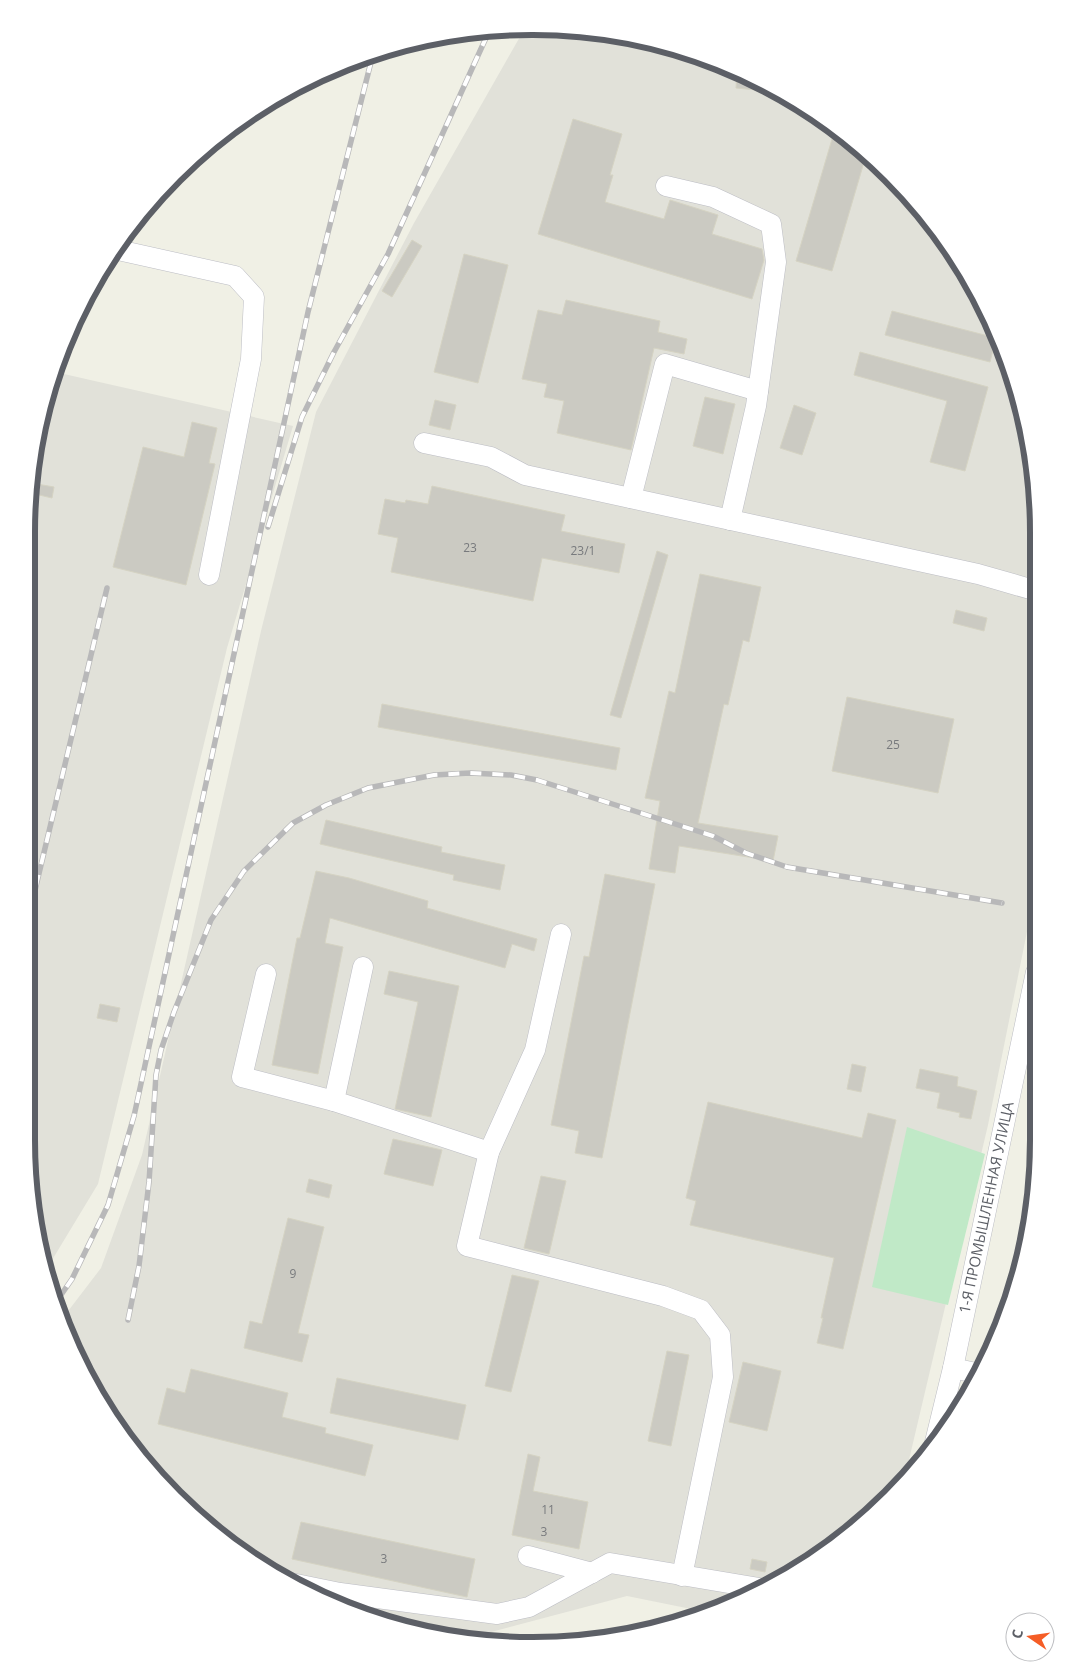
<svg xmlns="http://www.w3.org/2000/svg" width="1065" height="1672" font-family="'Open Sans',sans-serif">
<rect width="100%" height="100%" fill="#f0f0e5"/>
<g fill="#e1e1d9">
<polygon points="525,28 598,31 695,53 785,94 866,152 934,224 987,309 1022,402 1038,500 1036,887 988,1125 904,1481 814,1561 756,1594 706,1612 627,1596 465,1639 441,1637 370,1619 308,1593 225,1541 174,1497 112,1421 62,1319 101,1268 142,1155 261,631 316,412 414,223"/>
<polygon points="55,372 293,426 227,648 98,1184 46,1270 31,1206 31,466 44,401"/>
</g>
<polygon fill="#c0e9c7" points="907,1127 985,1154 948,1305 872,1287"/>
<g fill="#cbcac2" stroke="#d5d3c3">
<polygon points="737,72 777,90 777,92 736,88"/>
<polygon points="573,119 622,134 610,175 613,175 605,202 664,219 670,200 718,215 712,234 762,249 764,260 752,299 538,234"/>
<polygon points="835,129 867,152 832,271 796,261"/>
<polygon points="412,240 422,246 392,297 382,291"/>
<polygon points="464,254 508,265 478,383 434,372"/>
<polygon points="566,300 660,321 658,332 687,339 684,354 654,348 631,450 557,433 564,401 544,397 547,384 522,379 538,310 562,315"/>
<polygon points="892,311 996,338 990,362 885,335"/>
<polygon points="860,352 988,387 965,471 930,462 947,401 854,375"/>
<polygon points="705,397 735,404 723,454 693,446"/>
<polygon points="435,400 456,405 450,430 429,425"/>
<polygon points="794,405 816,413 802,455 780,448"/>
<polygon points="192,422 217,428 209,463 215,464 186,585 113,567 143,447 184,457"/>
<polygon points="31,483 54,487 52,498 31,493"/>
<polygon points="432,486 565,515 561,531 625,544 619,573 542,558 533,601 391,572 398,538 378,534 385,499 405,503 406,500 428,504"/>
<polygon points="657,551 668,555 621,718 610,715"/>
<polygon points="700,574 761,587 749,642 743,640 728,705 724,704 698,823 778,836 773,861 679,846 675,873 649,869 660,801 645,798 669,691 675,693"/>
<polygon points="956,610 987,618 984,631 953,623"/>
<polygon points="847,697 954,719 938,793 832,771"/>
<polygon points="382,704 620,748 616,770 378,727"/>
<polygon points="326,820 442,847 441,852 505,865 500,890 453,880 454,875 320,844"/>
<polygon points="316,871 349,878 428,901 427,908 537,939 534,951 512,944 505,968 330,918 325,943 343,947 318,1074 272,1065 297,938 300,938"/>
<polygon points="605,874 655,884 602,1158 575,1153 579,1131 551,1125 584,956 589,957"/>
<polygon points="389,971 459,986 431,1117 395,1109 418,1002 384,994"/>
<polygon points="100,1004 120,1008 117,1022 97,1018"/>
<polygon points="852,1064 866,1067 861,1092 847,1089"/>
<polygon points="920,1069 958,1077 957,1086 977,1091 971,1119 959,1117 960,1113 937,1108 940,1093 916,1088"/>
<polygon points="708,1102 862,1138 868,1113 896,1120 843,1349 817,1343 823,1318 821,1318 834,1258 690,1225 696,1201 686,1198"/>
<polygon points="393,1139 442,1150 433,1186 384,1174"/>
<polygon points="541,1176 566,1181 549,1254 524,1248"/>
<polygon points="309,1179 332,1185 329,1198 306,1192"/>
<polygon points="288,1218 324,1227 298,1333 309,1335 302,1362 244,1348 250,1321 262,1324"/>
<polygon points="512,1275 539,1281 511,1392 485,1386"/>
<polygon points="667,1351 689,1355 671,1446 648,1441"/>
<polygon points="743,1362 781,1371 767,1431 729,1422"/>
<polygon points="191,1369 288,1393 282,1417 326,1428 325,1433 373,1445 365,1476 158,1424 167,1388 185,1393"/>
<polygon points="337,1378 466,1405 458,1440 330,1413"/>
<polygon points="528,1454 540,1457 533,1491 588,1502 579,1549 512,1535"/>
<polygon points="301,1522 475,1559 467,1597 292,1559"/>
<polygon points="752,1559 767,1562 765,1572 750,1569"/>
</g>
<g fill="none" stroke-linecap="round" stroke-linejoin="round">
<defs>
<g id="minor">
<polyline points="666,186 713,197 771,224 776,262 756,406 730,520"/>
<polyline points="118,250 235,276 254,297 251,359 209,575"/>
<polyline points="424,443 491,457 525,475 978,574 1037,591"/>
<polyline points="631,498 665,364 758,391"/>
<polyline points="561,934 535,1050 489,1152 467,1246 663,1296 701,1310 720,1335 723,1377 682,1576"/>
<polyline points="363,967 334,1101 489,1152"/>
<polyline points="266,974 242,1077 334,1101"/>
<polyline points="953,1368 980,1374"/>
<path id="s1" d="M935,1442L953,1368L1036,972"/>
<polyline points="528,1556 592,1573"/>
<polyline points="291,1583 340,1593 497,1614 529,1607 610,1563 764,1589"/>
</g>
</defs>
<use href="#minor" stroke="#bcbdc4" stroke-width="21"/>
<use href="#minor" stroke="#fff" stroke-width="20"/>
<defs>
<g id="rail">
<polyline points="268,527 302,417 334,352 388,254 490,29"/>
<polyline points="31,907 107,588"/>
<polyline points="54,1305 72,1279 108,1205 134,1116 308,312 373,54"/>
<polyline points="128,1320 139,1266 149,1182 156,1075 161,1050 174,1012 211,920 244,871 293,823 326,805 368,788 434,775 470,773 511,775 537,780 713,836 746,853 787,867 1002,903"/>
</g>
</defs>
<use href="#rail" stroke="#b8b8b9" stroke-width="5.5"/>
<use href="#rail" stroke="#fff" stroke-width="4" stroke-dasharray="11" stroke-linecap="butt"/>
</g>
<g text-anchor="middle" stroke-width="4.5" stroke-linejoin="round" paint-order="stroke">
<g font-size="12" fill="#787a7d">
<text x="470" y="552">23</text>
<text x="583" y="555">23/1</text>
<text x="893" y="749">25</text>
<text x="293" y="1278">9</text>
<text x="548" y="1514">11</text>
<text x="544" y="1536">3</text>
<text x="384" y="1563">3</text>
</g>
<g font-size="15" fill="#5c5f66" stroke="#fff">
<text dy="5" stroke="none"><textPath href="#s1" startOffset="240">1-Я ПРОМЫШЛЕННАЯ УЛИЦА</textPath></text>
</g>
</g>
<path d="M0 0H1065V1672H0ZM532 35H533A497 497 0 0 1 1030 532V1140A497 497 0 0 1 533 1637H532A497 497 0 0 1 35 1140V532A497 497 0 0 1 532 35Z" fill="#fff" fill-rule="evenodd"/>
<path fill="none" stroke="#5c5f66" stroke-width="6" d="M532 35H533A497 497 0 0 1 1030 532V1140A497 497 0 0 1 533 1637H532A497 497 0 0 1 35 1140V532A497 497 0 0 1 532 35Z"/>
<g transform="translate(1030 1637) rotate(283)"><circle r="24" fill="#ffffff" stroke="#bebfc2"/>
<path d="M0-4L9 19L0 12L-9 19Z" fill="#f55d26"/>
<text y="-8" font-size="14" font-weight="bold" text-anchor="middle" fill="#5c5f66">С</text>
</g>
</svg>
